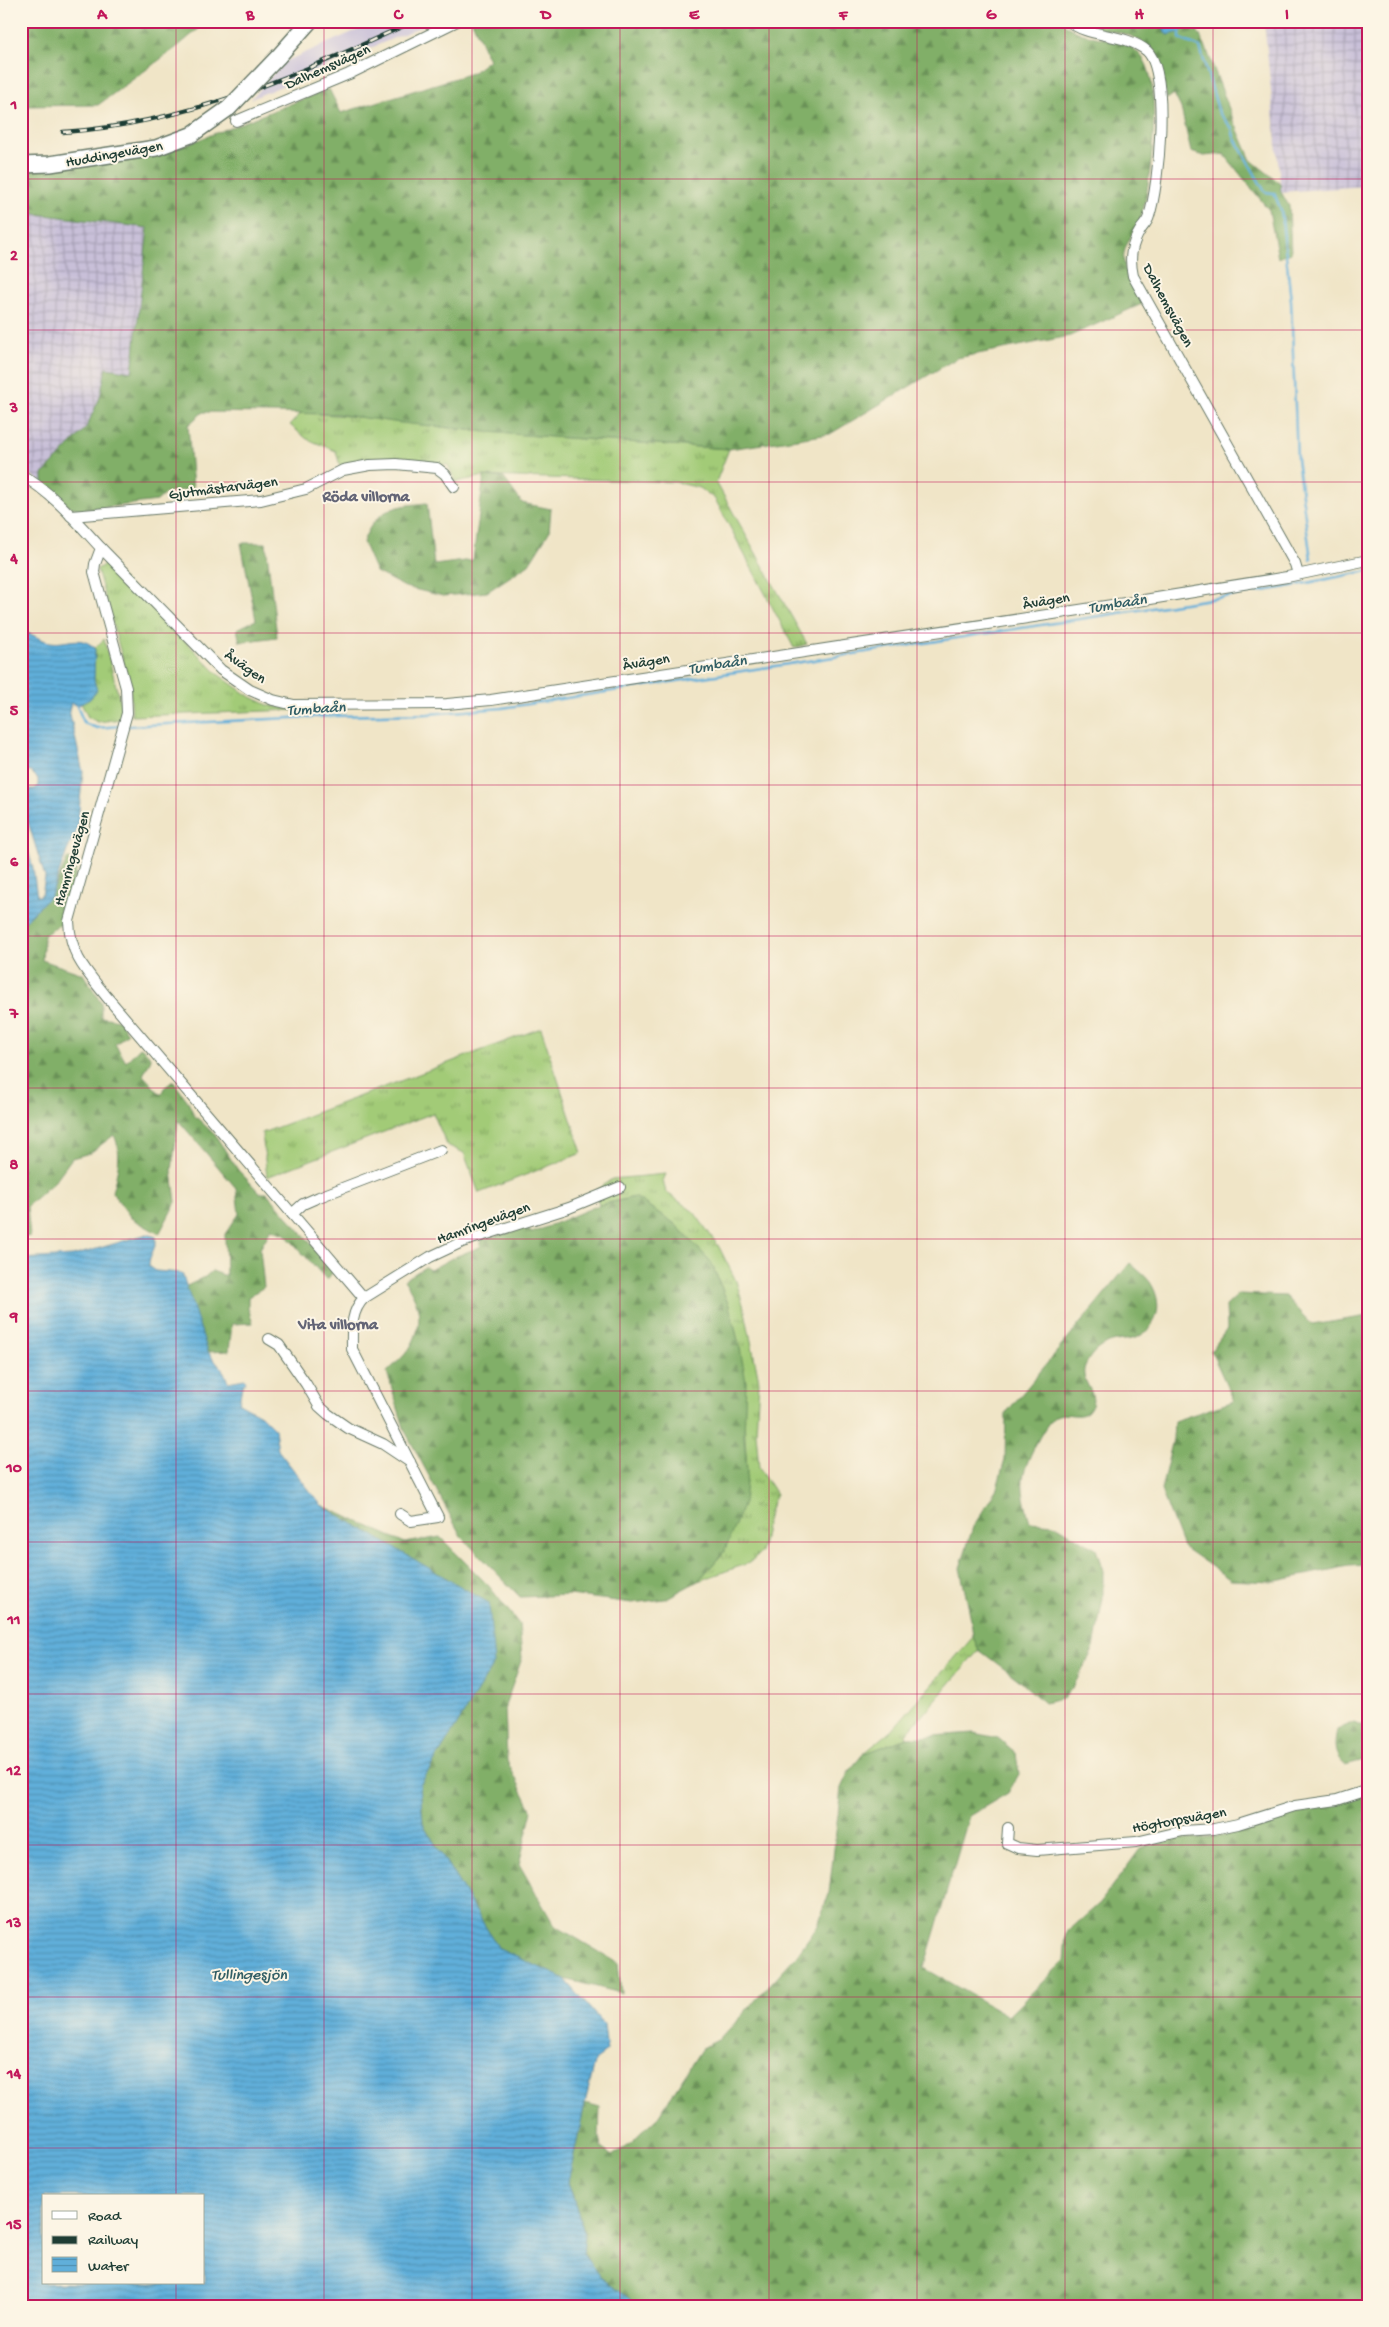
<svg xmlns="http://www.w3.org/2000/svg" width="1389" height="2327" font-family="'Gochi Hand',sans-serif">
<defs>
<pattern id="industrial-grid" width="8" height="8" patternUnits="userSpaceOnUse" patternTransform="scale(1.25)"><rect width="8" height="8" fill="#c8bfd8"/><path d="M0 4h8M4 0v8" fill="none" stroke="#a29cb0"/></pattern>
<pattern id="grass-tufts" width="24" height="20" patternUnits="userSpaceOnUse" patternTransform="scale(1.25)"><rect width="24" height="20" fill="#a2cb77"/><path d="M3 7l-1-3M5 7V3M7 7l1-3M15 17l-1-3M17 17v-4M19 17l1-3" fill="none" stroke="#83a662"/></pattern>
<pattern id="forest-firs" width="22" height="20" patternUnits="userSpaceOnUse" patternTransform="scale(1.25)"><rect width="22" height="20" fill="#81af68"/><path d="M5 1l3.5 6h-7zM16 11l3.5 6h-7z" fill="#699056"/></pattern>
<pattern id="water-rules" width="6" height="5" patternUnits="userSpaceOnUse" patternTransform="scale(1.25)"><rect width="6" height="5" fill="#60afda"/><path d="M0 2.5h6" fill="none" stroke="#4f90b2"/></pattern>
</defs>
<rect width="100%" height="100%" fill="#fcf5e5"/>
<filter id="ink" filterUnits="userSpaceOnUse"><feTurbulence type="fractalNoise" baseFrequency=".02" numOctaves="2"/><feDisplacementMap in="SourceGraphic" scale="10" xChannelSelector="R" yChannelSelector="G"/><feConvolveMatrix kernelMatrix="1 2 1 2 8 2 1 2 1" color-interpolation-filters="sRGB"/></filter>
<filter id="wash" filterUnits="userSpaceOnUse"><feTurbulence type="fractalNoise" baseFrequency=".0096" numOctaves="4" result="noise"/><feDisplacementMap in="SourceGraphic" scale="20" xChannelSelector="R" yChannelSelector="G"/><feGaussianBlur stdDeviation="1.12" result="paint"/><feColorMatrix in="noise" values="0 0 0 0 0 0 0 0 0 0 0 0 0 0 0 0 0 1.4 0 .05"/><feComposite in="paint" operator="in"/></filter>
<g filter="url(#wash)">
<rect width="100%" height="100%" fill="#f0e5c7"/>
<g fill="url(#industrial-grid)">
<polygon points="1264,21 1368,21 1368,186 1281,192"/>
<polygon points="21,212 148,228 132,372 106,369 100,397 86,428 43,474 43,484 21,467"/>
</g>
<polygon fill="#c8bfd8" points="378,21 434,21 251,99 284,62"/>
<g fill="url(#grass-tufts)" stroke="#608456">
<path d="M301,413C357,415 412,424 467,430C554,438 642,443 729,449L716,482L807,644L794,648L715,499L700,488L675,482L484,476L456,482L448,465L398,460L340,466L336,451L307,439L290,425Z"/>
<polygon points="107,563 219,675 247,695 268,705 296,710 132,716 130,685 97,569"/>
<polygon points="104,639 122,710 121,719 98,722 88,717 81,703 90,699 96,690 94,681 95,648"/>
<polygon points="541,1028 582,1153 479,1193 464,1153 447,1145 433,1113 267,1177 262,1133"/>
<polygon points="666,1174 663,1181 666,1192 694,1212 719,1247 736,1281 745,1311 759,1381 756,1432 759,1468 776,1494 769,1512 761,1552 749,1563 698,1581 724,1552 747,1472 740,1348 729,1306 711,1262 675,1224 635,1197 599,1205 595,1191 612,1179"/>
<polygon points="973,1637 979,1650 906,1734 907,1738 863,1754 891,1731"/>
</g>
<g fill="url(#forest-firs)" stroke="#50764e">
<polygon points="21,21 208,21 177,47 98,105 21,106"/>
<path d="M472,21H1062C1084,46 1125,30 1144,60C1162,88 1151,182 1142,214C1138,231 1121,243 1124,263C1126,277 1137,291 1144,303L1070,336L957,358L830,434L729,449L509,434L401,423L337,414L203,412L188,425L193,489L167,492L157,501L85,510L69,507L43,484V474L86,428L100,397L106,368L132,372L148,228L21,212V172L150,155L180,147L329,89L341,113L472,73L489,60Z"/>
<path d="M1078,21H1192L1205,45L1231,114L1251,160L1280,183L1281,192L1289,206L1291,253L1278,258L1269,210L1224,154L1204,156L1191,152L1181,108L1174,94L1167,99C1158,62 1155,37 1111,31C1100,29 1087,28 1078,21Z"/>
<path d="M484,476L504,478L522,503L551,509L549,532L529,564L487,592L443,596L405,587L376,572L363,542C376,508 395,506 427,503L434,565L473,560Z"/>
<polygon points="241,543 266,543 277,637 240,642 237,629 256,620"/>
<path d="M68,858L77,866L65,921L44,935L42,960L83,974L101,1002V1017L119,1020L128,1033L115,1044L126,1062L140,1047L146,1051L151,1059L143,1075L161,1095L164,1088L173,1081L187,1100L194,1115L215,1135L238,1170L260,1193H267L334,1270L327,1280L285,1234L271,1229L260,1249L264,1287L248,1297V1308L253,1323L232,1324L229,1351L208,1352L185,1287L205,1277L212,1271L226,1276L225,1234L239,1214L236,1188L178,1120L172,1171L176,1202L159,1234L131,1218L112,1192C117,1173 123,1154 114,1135L90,1153L72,1158L55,1181L27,1206L30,1236L21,1238V925L51,895Z"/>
<path d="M635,1197L675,1224L711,1262L729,1306L740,1348L746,1382L744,1435L747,1472L744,1503L724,1552L698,1581L665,1599L632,1603L570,1595L520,1597L461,1536L405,1431L387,1372C395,1364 406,1355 411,1346C425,1321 419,1301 404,1280L425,1267L430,1270L452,1258L480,1247L482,1240L526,1228L532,1233L599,1205Z"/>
<path d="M1130,1263C1136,1269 1145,1275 1150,1282C1163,1302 1160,1325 1138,1337C1134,1339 1128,1340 1123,1340C1105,1342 1093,1349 1085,1366C1078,1384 1104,1394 1087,1412C1079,1419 1068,1412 1058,1415C1046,1419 1027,1460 1024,1473C1020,1488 1026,1507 1030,1522L1054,1524L1096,1549L1103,1571V1598L1094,1648L1073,1687L1063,1699L1044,1703L1019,1680L979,1650L973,1637L971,1619L960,1568L973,1527L997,1488L1005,1460L1006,1413Z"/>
<polygon points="1239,1294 1285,1296 1312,1325 1368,1316 1368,1565 1349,1566 1271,1582 1231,1580 1183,1547 1161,1490 1173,1439 1174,1421 1234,1401 1211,1351 1227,1329 1226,1306"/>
<polygon points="321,1505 405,1543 440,1537 488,1585 519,1624 522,1658 505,1706 507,1761 532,1811 519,1864 554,1925 618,1963 621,1993 565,1979 499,1949 423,1824 420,1785 494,1664"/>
<path d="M1354,1722L1368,1728V1759L1345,1765C1333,1755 1334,1744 1337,1730Z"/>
<polygon points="974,1733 998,1738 1016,1753 1019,1774 1008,1793 969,1816 924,1968 1008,2016 1064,1961 1066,1933 1100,1903 1140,1849 1171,1840 1223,1836 1289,1812 1368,1793 1368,2306 634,2306 630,2299 600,2277 583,2254 585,2234 568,2182 585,2103 600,2107 599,2137 601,2148 612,2156 630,2144 657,2118 702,2048 720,2039 796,1956 818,1925 829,1893 841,1788 849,1771 863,1754 907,1738"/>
</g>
<g fill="url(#water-rules)" stroke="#407687" fill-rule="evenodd">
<polygon points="1162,21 1182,21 1186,25 1181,32 1168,35 1165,33"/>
<path d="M27,633C34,635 39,639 46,641C66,647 77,632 95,648L94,680L97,690L90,699L77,706L71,703L69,710L83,772L77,830L67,851L51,895L21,925V824L33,868L37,897L42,894L45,877L21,799L22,789H34L38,787V779L31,772L21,771V637Z"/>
<path d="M147,1234L156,1237C158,1247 148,1255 149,1266L156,1271L182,1273L208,1352L224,1372L228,1382L245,1379L246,1382L242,1386L239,1403L261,1415L275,1429L278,1450L321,1505L489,1603L494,1664L420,1785L423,1824L499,1949L565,1979L604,2025L607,2051L596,2059L585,2103L568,2182L585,2234L583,2254L600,2277L630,2299L634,2306H21V1259L73,1256ZM44,2196H204V2283H44Z"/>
</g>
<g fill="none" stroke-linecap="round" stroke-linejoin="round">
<g stroke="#60afda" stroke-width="2.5">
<polyline points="1180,30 1180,39 1200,47 1219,113 1232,128 1234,137 1265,192 1274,193 1281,210 1291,300 1297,459 1311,559"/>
<polyline points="77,706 84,723 97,728 120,726"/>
<polyline points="126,726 332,716 428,714 502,708 1282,588 1368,571"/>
</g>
</g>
</g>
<g filter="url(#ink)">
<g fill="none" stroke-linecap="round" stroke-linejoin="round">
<defs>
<g id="minor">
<path d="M1069,21C1087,38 1124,32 1147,51C1170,72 1159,187 1149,216C1148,221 1144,225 1141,229C1131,245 1129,258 1133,276L1295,564L1298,574"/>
<polyline points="236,121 349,74 457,21"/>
<path d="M21,475C52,492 77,522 101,548L95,564L94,572L126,688L127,713L69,921C70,955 86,971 106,996L364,1298C350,1312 352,1331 352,1349L438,1517L411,1521L400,1514"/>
<polyline points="71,516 261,500 306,489 343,470 370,465 396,464 437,468 445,474 454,487"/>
<polyline points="101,548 221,670 250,690 273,700 294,705 447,704 491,700 1138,601 1287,577 1368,560"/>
<polyline points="292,1214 303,1204 319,1197 441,1150"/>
<polyline points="364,1298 430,1257 462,1242 569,1208 620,1187"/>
<polyline points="269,1339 279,1345 306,1384 319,1406 328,1414 348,1428 383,1444 410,1462"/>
<polyline points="1008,1828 1007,1843 1018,1848 1037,1850 1136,1842 1183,1831 1214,1829 1238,1824 1295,1806 1337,1800 1368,1790"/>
</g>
<g id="primary">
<polyline points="278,57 310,21"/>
<polyline points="21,165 50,164 156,148 191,135 229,108"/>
</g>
</defs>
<use href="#minor" stroke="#687867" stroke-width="12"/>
<use href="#primary" stroke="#687867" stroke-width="18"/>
<use href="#minor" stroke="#fff" stroke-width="10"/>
<use href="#primary" stroke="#fff" stroke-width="15"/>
<defs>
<path id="rail" d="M63,132C188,124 302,73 414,21"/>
</defs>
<use href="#rail" stroke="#1f3d34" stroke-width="4.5"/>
<use href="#rail" stroke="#fcf5e5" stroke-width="2.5" stroke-dasharray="8" stroke-linecap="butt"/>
<defs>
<polyline id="primary-bridge" points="229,108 278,57"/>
</defs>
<use href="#primary-bridge" stroke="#687867" stroke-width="18" stroke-linecap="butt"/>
<use href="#primary-bridge" stroke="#fff" stroke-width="15"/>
</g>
</g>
<path fill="none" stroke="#c2185b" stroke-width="1" stroke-opacity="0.55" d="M176,21V2196M324,21V2306M472,21V2306M620,21V2306M769,21V2306M917,21V2306M1065,21V2306M1213,21V2306M21,179H1368M21,330H1368M21,482H1368M21,633H1368M21,785H1368M21,936H1368M21,1088H1368M21,1239H1368M21,1391H1368M21,1542H1368M21,1694H1368M21,1845H1368M21,1997H1368M21,2148H1368M176,2283V2306"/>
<g text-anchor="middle" stroke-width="4" stroke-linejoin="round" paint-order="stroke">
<g font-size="15" fill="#1f3d34" stroke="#fcf5e5">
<text transform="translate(327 66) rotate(-24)" y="5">Dalhemsvägen</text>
<text transform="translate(114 153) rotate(-10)" y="5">Huddingevägen</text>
<text transform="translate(1169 305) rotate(62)" y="5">Dalhemsvägen</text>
<text transform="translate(223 487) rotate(-7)" y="5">Gjutmästarvägen</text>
<text transform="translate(1046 600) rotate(-9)" y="5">Åvägen</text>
<text transform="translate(646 661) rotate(-9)" y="5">Åvägen</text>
<text transform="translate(246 666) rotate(35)" y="5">Åvägen</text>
<text transform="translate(71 858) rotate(-74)" y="5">Hamringevägen</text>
<text transform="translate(483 1222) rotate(-20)" y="5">Hamringevägen</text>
<text transform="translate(1179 1819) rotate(-10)" y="5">Högtorpsvägen</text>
</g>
<g font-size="16" font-weight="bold" fill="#636576" stroke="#fcf5e5">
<text x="366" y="501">Röda villorna</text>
<text x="338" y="1329">Vita villorna</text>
</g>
<g font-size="16" font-style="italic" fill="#325f66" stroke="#fcf5e5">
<text transform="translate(1117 602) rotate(-9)" y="6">Tumbaån</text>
<text transform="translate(717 663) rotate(-9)" y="6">Tumbaån</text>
<text transform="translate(316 707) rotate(-3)" y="6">Tumbaån</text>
<text x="249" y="1979">Tullingesjön</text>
</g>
</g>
<rect width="1389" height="2327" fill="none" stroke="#fcf5e5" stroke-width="55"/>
<rect x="42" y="2194" width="162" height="90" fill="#fcf5e5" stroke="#a4ab9e"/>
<rect x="52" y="2211" width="25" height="8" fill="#ffffff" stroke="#a4ab9e"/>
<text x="88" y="2220" font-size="15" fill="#1f3d34">Road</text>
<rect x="52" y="2236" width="25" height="8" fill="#1f3d34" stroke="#a4ab9e"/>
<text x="88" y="2244" font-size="15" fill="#1f3d34">Railway</text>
<rect x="52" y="2257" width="25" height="15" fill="url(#water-rules)" stroke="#a4ab9e"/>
<text x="88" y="2270" font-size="15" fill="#1f3d34">Water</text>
<rect x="28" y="28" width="1334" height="2272" fill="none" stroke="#c2185b" stroke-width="2"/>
<g font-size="16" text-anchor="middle" font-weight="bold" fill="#c2185b">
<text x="102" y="19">A</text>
<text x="250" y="19">B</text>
<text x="398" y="19">C</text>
<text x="546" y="19">D</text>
<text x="694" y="19">E</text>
<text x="843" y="19">F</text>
<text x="991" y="19">G</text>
<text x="1139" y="19">H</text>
<text x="1287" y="19">I</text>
<text x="14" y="109">1</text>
<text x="14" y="260">2</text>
<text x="14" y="412">3</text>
<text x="14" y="563">4</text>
<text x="14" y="715">5</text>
<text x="14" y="866">6</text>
<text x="14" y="1018">7</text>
<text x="14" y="1169">8</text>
<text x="14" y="1321">9</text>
<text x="14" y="1472">10</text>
<text x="14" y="1624">11</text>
<text x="14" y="1775">12</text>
<text x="14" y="1927">13</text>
<text x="14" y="2078">14</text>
<text x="14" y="2229">15</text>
</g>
</svg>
